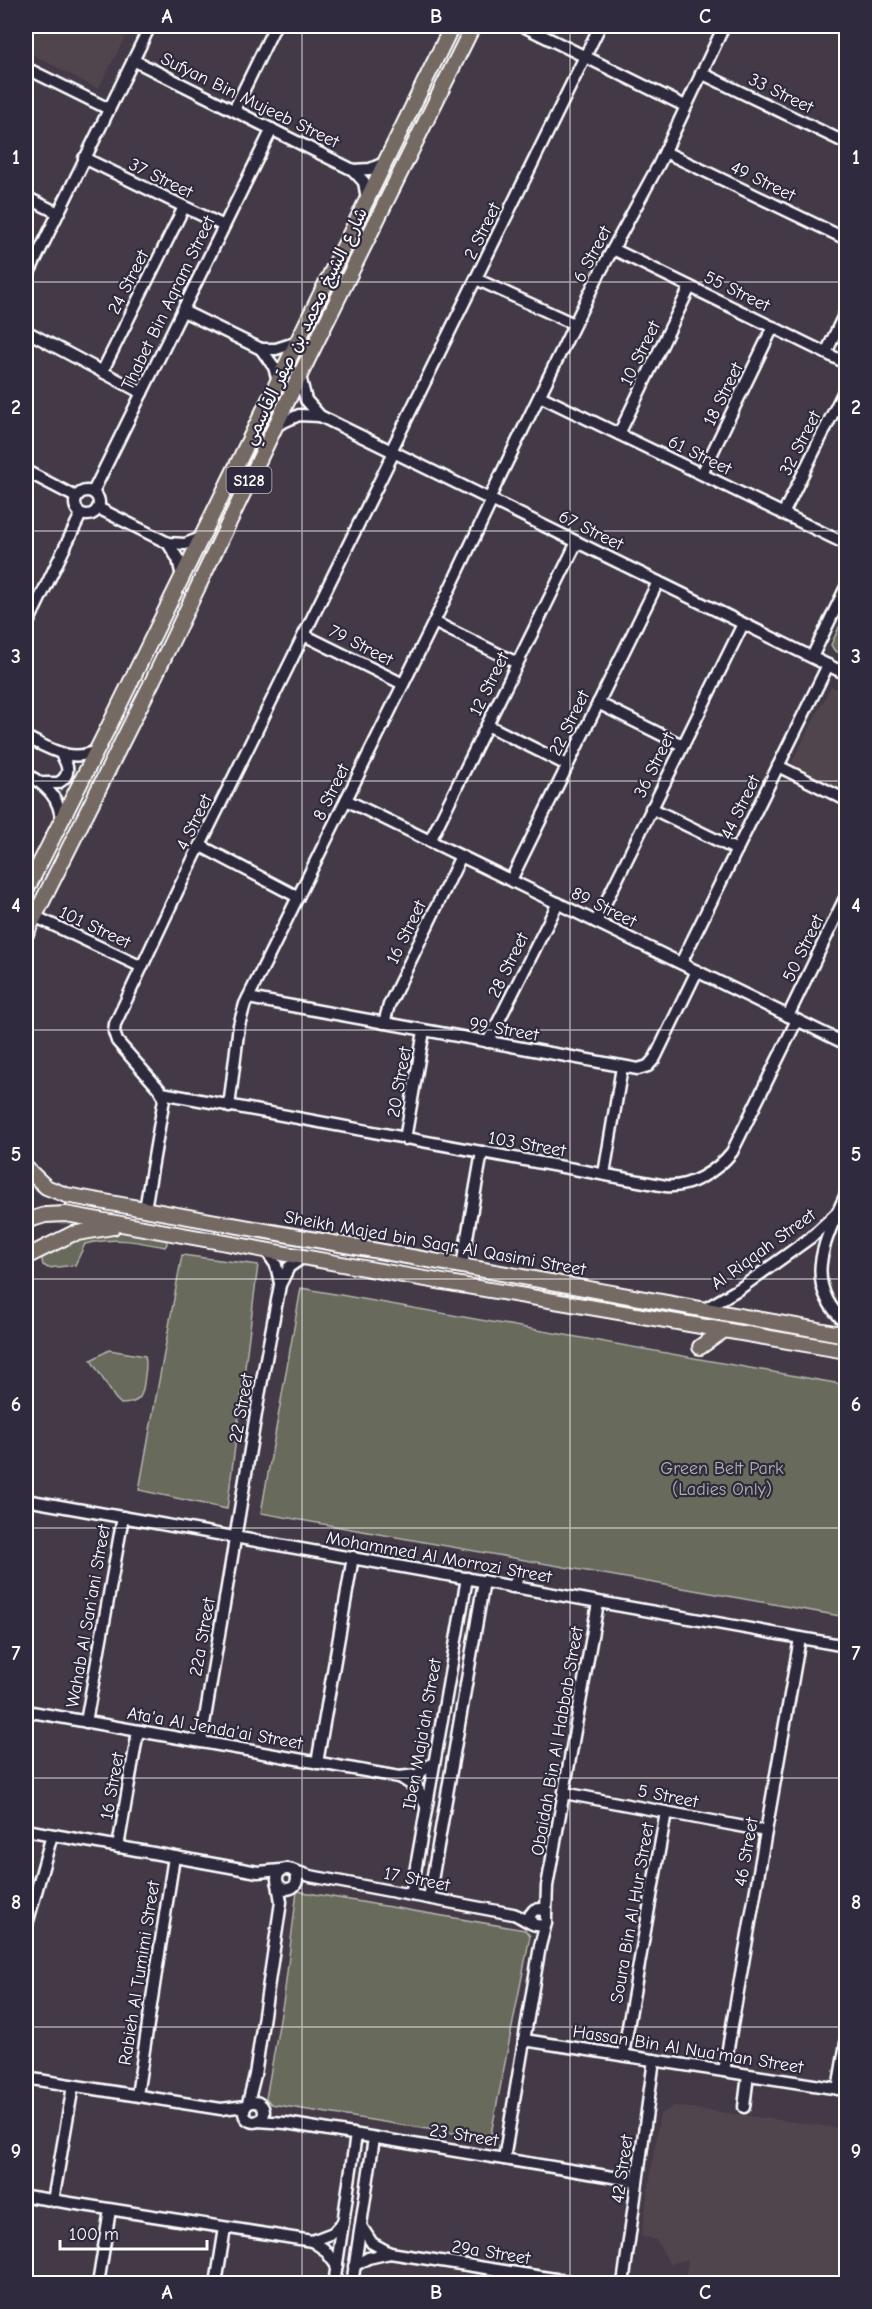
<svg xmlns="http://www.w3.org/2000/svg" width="872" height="2309" font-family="'Comic Neue','Playpen Sans Arabic',sans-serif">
<rect width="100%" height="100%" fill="#433947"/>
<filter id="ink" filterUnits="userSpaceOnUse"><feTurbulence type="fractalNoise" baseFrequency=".0167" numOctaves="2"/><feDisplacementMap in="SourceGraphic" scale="12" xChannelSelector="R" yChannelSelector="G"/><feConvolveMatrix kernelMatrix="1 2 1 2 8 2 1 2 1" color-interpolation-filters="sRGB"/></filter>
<g filter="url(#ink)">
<g fill="#51444e">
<polygon points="26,26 131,26 98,89 26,51"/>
<polygon points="831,686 846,693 846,796 795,770 792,762"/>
<polygon points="674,2106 846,2129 846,2283 701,2284 685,2281 688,2259 670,2264 656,2240 641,2236 660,2114"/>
</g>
<g fill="#686a5c" stroke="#b4b4ae" stroke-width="1.5">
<polygon points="846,612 846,657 834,650 831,645"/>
<path d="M103,1232H129L166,1239L167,1244L165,1247C135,1241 115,1237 85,1244L75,1265L48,1268L43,1265L42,1261L44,1251L57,1245Z"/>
<polygon points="182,1255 258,1265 227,1509 139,1490"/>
<polygon points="301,1288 846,1385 846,1617 261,1513"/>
<path d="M109,1350L145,1356C147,1363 146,1368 145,1375C143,1393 143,1404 121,1404L115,1398L91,1360Z"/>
<polygon points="297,1891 525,1930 530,1936 491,2134 484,2138 271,2104 266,2098 284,1997"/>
</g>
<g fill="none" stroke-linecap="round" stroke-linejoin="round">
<defs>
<g id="minor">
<polyline points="523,26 685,106"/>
<polyline points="838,26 846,29"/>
<polyline points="133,60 353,170 364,182 367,199"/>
<polyline points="26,68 109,109"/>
<polyline points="701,73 846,143"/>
<polyline points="234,110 275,26"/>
<polyline points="665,152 846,239"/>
<polyline points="84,158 224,226"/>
<polyline points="353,170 370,169 386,162"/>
<polyline points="26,197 58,213"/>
<polyline points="613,249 846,363"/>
<polyline points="26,279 150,26"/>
<polyline points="476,279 574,324"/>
<polyline points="183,311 261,349 274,367 278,381"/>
<polyline points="26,331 142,393"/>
<polyline points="261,349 276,349 298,342"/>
<polyline points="826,353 846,311"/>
<polyline points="102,372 184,207"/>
<polyline points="300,376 306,400 320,416 846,674"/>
<polyline points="540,396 846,544"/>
<polyline points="275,426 299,415 320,416"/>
<polyline points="619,434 690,287"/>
<polyline points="391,451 600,26"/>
<polyline points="26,471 76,497"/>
<polyline points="702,474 773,327"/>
<circle cx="87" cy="503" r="12"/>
<polyline points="93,492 272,129"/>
<polyline points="489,499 597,278 659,164 724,26"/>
<polyline points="98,508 168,543 185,544 201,538"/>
<polyline points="783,514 846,387"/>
<polyline points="168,543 178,559 182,577"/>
<polyline points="434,622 517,663"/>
<polyline points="26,627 81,514"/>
<polyline points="304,635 403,684"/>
<polyline points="812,657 846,587"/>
<polyline points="598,703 682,745"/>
<polyline points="487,725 567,765"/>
<path d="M26,737C48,748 72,764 97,750"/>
<polyline points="778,766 846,800"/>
<path d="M26,774C45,784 61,798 61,822"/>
<path d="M42,783H58C72,775 68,765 61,754"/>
<polyline points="346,800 846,1044"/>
<polyline points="651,808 737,850"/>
<polyline points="430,841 577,542"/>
<polyline points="201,846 298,897"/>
<polyline points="511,880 658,582"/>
<polyline points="34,916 142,967"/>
<polyline points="596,922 743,624"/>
<polyline points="681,963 828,665"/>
<polyline points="248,998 638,1069 648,1066 655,1058 697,971"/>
<polyline points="788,1016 846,896"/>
<polyline points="384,1023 389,1005 461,856"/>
<polyline points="488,1042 558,903"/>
<path d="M162,1093L666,1186C690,1188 717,1171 732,1152L797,1020"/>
<polyline points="229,1107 239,1025 245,1004 434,622 492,500"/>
<polyline points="405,1139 424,1031"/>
<polyline points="604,1174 622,1067"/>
<path d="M846,1194C825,1240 801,1283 846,1323"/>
<polyline points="145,1209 164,1099 160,1090 117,1041 114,1032 115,1024 178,890 394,452"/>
<polyline points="265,1249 276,1265 280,1283"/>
<polyline points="462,1266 482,1152"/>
<polyline points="705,1309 742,1287 810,1238 838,1212"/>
<polyline points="26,1500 846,1646"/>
<polyline points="512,1587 517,1580 515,1572"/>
<polyline points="26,1711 399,1777 417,1775 433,1763"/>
<polyline points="86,1722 123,1517"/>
<polyline points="201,1742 259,1396 280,1285 289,1267 305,1256"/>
<polyline points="317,1763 353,1557"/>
<polyline points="400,1777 418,1789 426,1806"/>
<polyline points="564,1793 766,1831"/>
<polyline points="26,1830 258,1872 281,1870"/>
<polyline points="118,1847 138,1731"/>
<circle cx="287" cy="1879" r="10"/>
<path d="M292,1870L310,1876L513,1914C524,1917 536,1931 546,1923V1913L541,1909L534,1910L530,1915L531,1923"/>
<polyline points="411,1895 467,1578"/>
<polyline points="429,1898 484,1581"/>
<polyline points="546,1913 547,1886 598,1603"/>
<polyline points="26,1928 52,1835"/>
<polyline points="524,2040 846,2090"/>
<polyline points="623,2055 666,1812"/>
<polyline points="724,2071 800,1638"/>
<polyline points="26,2078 221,2109 246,2106"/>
<polyline points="838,2089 846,2043"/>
<polyline points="137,2095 174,1857"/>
<circle cx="254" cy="2112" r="10"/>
<polyline points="248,2103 255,2075 281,1902 278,1884"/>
<polyline points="744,2107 748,2075"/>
<polyline points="258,2121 286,2123 637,2181"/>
<polyline points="504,2159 540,1946 546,1923"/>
<polyline points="26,2196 312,2241 333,2233 343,2222"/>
<polyline points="53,2201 73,2086"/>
<polyline points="361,2226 372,2243 390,2253 587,2284"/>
<polyline points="312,2241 324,2249 337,2266"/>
<polyline points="354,2266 368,2258 390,2253"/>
<polyline points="98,2284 110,2210"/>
<polyline points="216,2284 225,2228"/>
<polyline points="334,2284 356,2135"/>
<polyline points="352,2284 374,2138"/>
<polyline points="623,2284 654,2060"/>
</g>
<g id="major">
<polyline points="26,891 113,718 452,26"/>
<polyline points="26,934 154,678 300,375 473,26"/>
<polyline points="26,1168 46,1187 66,1195 846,1335"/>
<polyline points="26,1221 45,1215 66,1214 408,1276 846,1351"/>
<polyline points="26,1257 72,1234 113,1227"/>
<polyline points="700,1347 723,1331"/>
</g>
</defs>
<use href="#minor" stroke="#fff" stroke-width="15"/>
<use href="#major" stroke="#fff" stroke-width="18"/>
<use href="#minor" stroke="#2f2a3d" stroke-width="10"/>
<use href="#major" stroke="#756964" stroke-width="14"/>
</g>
</g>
<path fill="none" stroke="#fff" stroke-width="1.5" stroke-opacity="0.55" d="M302,26V2284M570,26V2284M26,282H846M26,531H846M26,781H846M26,1030H846M26,1279H846M26,1528H846M26,1778H846M26,2027H846"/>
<g text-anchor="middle" stroke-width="4.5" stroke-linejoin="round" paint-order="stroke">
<rect fill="#2f2a3d" stroke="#c1bfc5" stroke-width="1.5" x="226.5" y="467" width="45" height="26" rx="4.5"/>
<g font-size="16" font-weight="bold" fill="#fff">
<text x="249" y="486">S128</text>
</g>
<g font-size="18" fill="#fff" stroke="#2f2a3d">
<text transform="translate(781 93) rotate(26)" y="6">33 Street</text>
<text transform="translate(250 100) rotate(26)" y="6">Sufyan Bin Mujeeb Street</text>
<text transform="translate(161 178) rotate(26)" y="6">37 Street</text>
<text transform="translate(763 181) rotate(26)" y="6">49 Street</text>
<text transform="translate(482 231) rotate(-64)" y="6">2 Street</text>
<text transform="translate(592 254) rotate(-62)" y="6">6 Street</text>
<text transform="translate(128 282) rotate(-63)" y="6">24 Street</text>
<text transform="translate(737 291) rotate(26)" y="6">55 Street</text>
<text transform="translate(168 303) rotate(-64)" y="6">Thabet Bin Aqram Street</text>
<text transform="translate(305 326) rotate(-64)" y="6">شارع الشيخ محمد بن صقر القاسمي</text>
<text transform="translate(640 353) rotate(-64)" y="6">10 Street</text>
<text transform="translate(723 394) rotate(-64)" y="6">18 Street</text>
<text transform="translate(800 443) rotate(-63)" y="6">32 Street</text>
<text transform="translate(700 455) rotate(26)" y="6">61 Street</text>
<text transform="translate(591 530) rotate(26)" y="6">67 Street</text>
<text transform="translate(361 645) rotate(27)" y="6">79 Street</text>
<text transform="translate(489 684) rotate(-64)" y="6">12 Street</text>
<text transform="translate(569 723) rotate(-64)" y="6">22 Street</text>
<text transform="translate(654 765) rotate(-64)" y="6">36 Street</text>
<text transform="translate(331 792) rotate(-64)" y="6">8 Street</text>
<text transform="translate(740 807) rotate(-64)" y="6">44 Street</text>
<text transform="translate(194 822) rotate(-64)" y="6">4 Street</text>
<text transform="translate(604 907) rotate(26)" y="6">89 Street</text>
<text transform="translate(95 927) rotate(25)" y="6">101 Street</text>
<text transform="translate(406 932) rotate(-64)" y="6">16 Street</text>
<text transform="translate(803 948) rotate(-64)" y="6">50 Street</text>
<text transform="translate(508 965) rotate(-64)" y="6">28 Street</text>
<text transform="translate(504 1029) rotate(10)" y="6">99 Street</text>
<text transform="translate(399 1082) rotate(-80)" y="6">20 Street</text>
<text transform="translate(527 1144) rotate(10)" y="6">103 Street</text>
<text transform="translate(435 1243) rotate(10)" y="6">Sheikh Majed bin Saqr Al Qasimi Street</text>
<text transform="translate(763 1249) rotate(-36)" y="6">Al Riqqah Street</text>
<text transform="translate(241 1408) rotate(-80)" y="6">22 Street</text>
<text transform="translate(439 1557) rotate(10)" y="6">Mohammed Al Morrozi Street</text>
<text transform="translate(88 1616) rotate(-80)" y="6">Wahab Al San'ani Street</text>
<text transform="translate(202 1637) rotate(-80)" y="6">22a Street</text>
<text transform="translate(215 1728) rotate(10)" y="6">Ata'a Al Jenda'ai Street</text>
<text transform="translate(422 1734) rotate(-80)" y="6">Iben Maja'ah Street</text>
<text transform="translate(557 1741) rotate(-80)" y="6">Obaidah Bin Al Habbab Street</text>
<text transform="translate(112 1786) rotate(-80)" y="6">16 Street</text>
<text transform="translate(668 1796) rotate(11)" y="6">5 Street</text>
<text transform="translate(746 1852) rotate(-80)" y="6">46 Street</text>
<text transform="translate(417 1879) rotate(11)" y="6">17 Street</text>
<text transform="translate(632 1913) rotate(-80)" y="6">Soura Bin Al Hur Street</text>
<text transform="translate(139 1973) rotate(-81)" y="6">Rabieh Al Tumimi Street</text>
<text transform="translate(688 2049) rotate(9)" y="6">Hassan Bin Al Nua'man Street</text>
<text transform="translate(464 2135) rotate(9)" y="6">23 Street</text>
<text transform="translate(622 2169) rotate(-82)" y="6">42 Street</text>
<text transform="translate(491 2252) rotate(9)" y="6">29a Street</text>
</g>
<g font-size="18" fill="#b4b4ae" stroke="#2f2a3d">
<text x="722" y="1474">Green Belt Park<tspan x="722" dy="21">(Ladies Only)</tspan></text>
</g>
</g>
<rect width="872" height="2309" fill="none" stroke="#2f2a3d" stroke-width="66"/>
<path d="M60 2240v9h147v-9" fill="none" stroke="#ffffff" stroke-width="3"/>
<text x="69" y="2240" font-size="18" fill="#ffffff" stroke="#2f2a3d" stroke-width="4.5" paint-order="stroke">100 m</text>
<rect x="33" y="33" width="806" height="2243" fill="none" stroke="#fff" stroke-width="2"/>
<g font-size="20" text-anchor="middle" font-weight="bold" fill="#fff">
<text x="167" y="23">A</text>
<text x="436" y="23">B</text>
<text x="705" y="23">C</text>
<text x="16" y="164">1</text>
<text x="856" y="164">1</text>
<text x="16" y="414">2</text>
<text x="856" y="414">2</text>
<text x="16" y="663">3</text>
<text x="856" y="663">3</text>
<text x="16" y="912">4</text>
<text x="856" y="912">4</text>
<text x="16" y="1161">5</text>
<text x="856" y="1161">5</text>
<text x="16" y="1411">6</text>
<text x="856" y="1411">6</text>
<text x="16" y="1660">7</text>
<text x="856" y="1660">7</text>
<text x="16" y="1909">8</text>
<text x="856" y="1909">8</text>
<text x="16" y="2158">9</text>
<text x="856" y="2158">9</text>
<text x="167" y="2299">A</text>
<text x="436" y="2299">B</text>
<text x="705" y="2299">C</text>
</g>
</svg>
